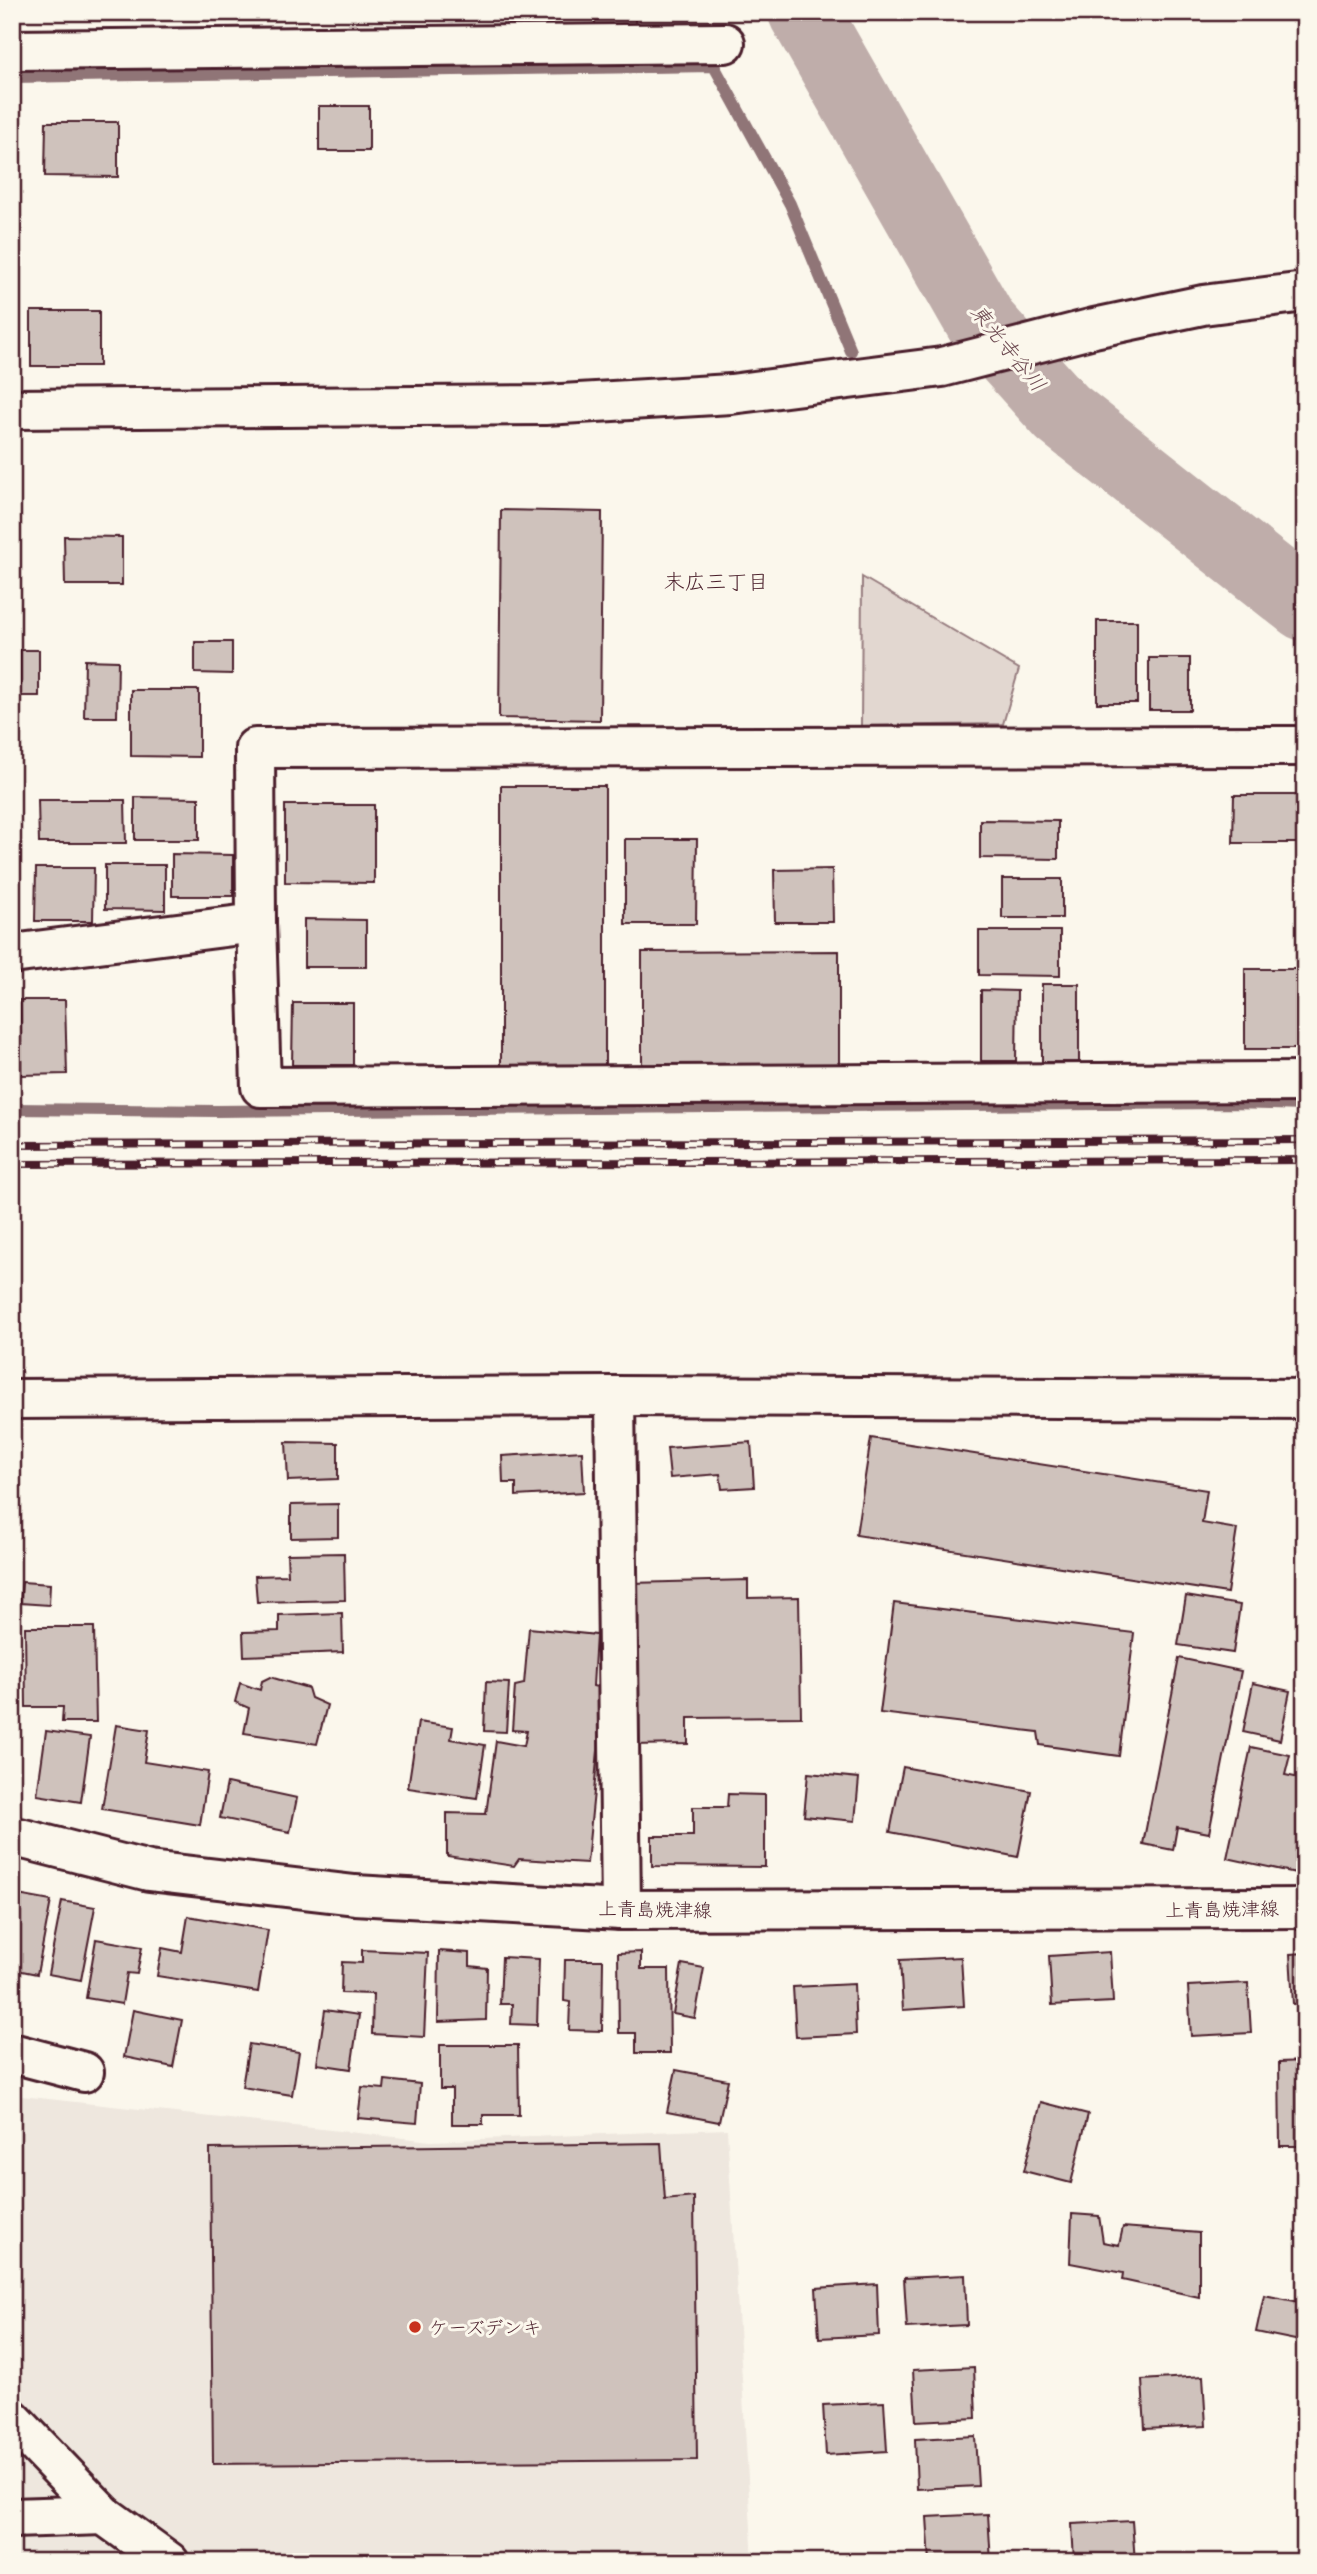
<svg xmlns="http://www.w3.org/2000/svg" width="1317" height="2574" font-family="'Balsamiq Sans','Klee One',sans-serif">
<rect width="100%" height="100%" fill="#fbf7ec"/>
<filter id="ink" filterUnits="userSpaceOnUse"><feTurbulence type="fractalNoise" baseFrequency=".0143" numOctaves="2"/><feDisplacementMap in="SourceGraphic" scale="14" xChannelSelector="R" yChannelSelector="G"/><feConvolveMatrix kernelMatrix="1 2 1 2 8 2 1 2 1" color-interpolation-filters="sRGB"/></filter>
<g filter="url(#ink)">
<polygon fill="#eee7de" points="12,2095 431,2141 727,2129 753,2562 12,2562"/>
<polygon fill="#e2d7d0" stroke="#967b7e" stroke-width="2" points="862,577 1019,669 1003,724 861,726"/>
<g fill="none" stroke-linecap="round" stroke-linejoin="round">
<g stroke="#907477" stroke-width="12">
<polyline points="12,77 714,66 790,204 851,351"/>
<polyline points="12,1109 216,1111 1230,1103 1305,1105"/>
</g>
<polyline stroke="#bfadaa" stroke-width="72" points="804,12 982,324 1062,413 1305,605"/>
</g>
<g fill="#cfc2bc" stroke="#4a1f2b" stroke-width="2">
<rect x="442" y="12" width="47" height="4"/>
<rect x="519" y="12" width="60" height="3"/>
<polygon points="595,12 635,12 635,29 595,28"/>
<rect x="319" y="106" width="50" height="45"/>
<polygon points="46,122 118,122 118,177 45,176"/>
<rect x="12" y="245" width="2" height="42"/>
<rect x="31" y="311" width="68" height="55"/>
<polygon points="501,510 602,512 600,720 499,718"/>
<polygon points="64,536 122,537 122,585 65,585"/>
<rect x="1097" y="621" width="40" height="82"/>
<polygon points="195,642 232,642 232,674 195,673"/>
<rect x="20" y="650" width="19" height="46"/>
<rect x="1149" y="658" width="41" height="52"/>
<polygon points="85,660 118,661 117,717 84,717"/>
<polygon points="131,690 199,690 199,757 131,756"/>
<polygon points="501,786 605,786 605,1069 501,1068"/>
<polygon points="1234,795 1305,795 1305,843 1233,843"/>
<polygon points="135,797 199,798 199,840 135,840"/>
<polygon points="38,800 125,800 126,843 39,843"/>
<polygon points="285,805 374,805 374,883 285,882"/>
<polygon points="980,820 1058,821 1058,859 980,858"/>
<polygon points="625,839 697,839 696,924 625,924"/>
<polygon points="172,854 233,855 233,896 172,896"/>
<polygon points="105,865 165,865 165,910 105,909"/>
<polygon points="36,868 94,868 93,921 35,921"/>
<polygon points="832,869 833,922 775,922 774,870"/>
<rect x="1002" y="879" width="60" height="39"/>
<polygon points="304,919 366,920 366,967 304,967"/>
<polygon points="979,931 1060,931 1060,976 979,975"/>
<polygon points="839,951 839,1067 642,1067 642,952"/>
<rect x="1245" y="969" width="56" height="80"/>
<rect x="1042" y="984" width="37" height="78"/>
<polygon points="981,990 1017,991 1016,1061 981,1061"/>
<polygon points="20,1000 65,1000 67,1074 21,1075"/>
<polygon points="293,1003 353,1003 353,1065 292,1065"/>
<polygon points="871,1438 1207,1490 1202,1523 1237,1529 1227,1593 856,1535"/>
<polygon points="286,1442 338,1443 338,1479 288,1481"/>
<polygon points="751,1442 754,1487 722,1489 720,1474 670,1478 667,1448"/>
<polygon points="582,1451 584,1492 516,1496 516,1483 503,1483 502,1456"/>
<polygon points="338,1504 338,1537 291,1538 291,1505"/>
<polygon points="344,1553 345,1600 257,1602 255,1576 288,1575 287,1554"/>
<polygon points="748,1580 748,1598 799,1597 801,1717 688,1718 688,1744 633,1745 631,1583"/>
<polygon points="22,1582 50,1584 49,1605 20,1603"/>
<polygon points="1186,1596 1240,1605 1233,1653 1178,1645"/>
<polygon points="894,1603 1134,1633 1119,1756 1040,1745 1038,1732 880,1713"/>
<polygon points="342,1613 343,1652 244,1656 243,1632 279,1631 279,1615"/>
<polygon points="25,1627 94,1627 96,1722 62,1722 63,1707 26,1707"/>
<polygon points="529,1628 596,1635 593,1686 604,1689 587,1863 519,1859 514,1866 447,1856 447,1813 486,1814 496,1741 524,1746 527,1731 512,1730 515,1686 524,1684"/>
<polygon points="1179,1658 1241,1671 1209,1833 1177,1827 1173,1850 1143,1844"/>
<polygon points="270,1677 308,1688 311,1698 327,1705 317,1744 244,1733 249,1708 235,1702 240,1683 260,1690 262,1681"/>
<polygon points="486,1682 509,1683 506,1732 484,1731"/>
<polygon points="1253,1683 1290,1691 1280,1740 1243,1732"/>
<polygon points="418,1722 453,1727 451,1739 485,1745 477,1798 408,1788"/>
<polygon points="116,1725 149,1730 144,1762 208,1772 200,1825 102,1809"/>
<polygon points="46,1731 90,1737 81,1802 37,1795"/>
<polygon points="1251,1747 1290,1755 1285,1775 1305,1779 1305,1875 1227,1858"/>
<polygon points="903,1767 1031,1791 1018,1857 890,1832"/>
<polygon points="808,1773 859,1778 855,1821 804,1816"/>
<polygon points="227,1783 297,1798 290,1832 220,1818"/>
<polygon points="728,1794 765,1795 765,1867 652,1866 652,1836 693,1836 693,1807 727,1807"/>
<polygon points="18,1895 51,1901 37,1974 12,1969 12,1925"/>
<polygon points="62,1901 95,1907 81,1980 48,1974"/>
<polygon points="188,1916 268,1930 258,1992 157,1976 162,1948 182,1952"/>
<polygon points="96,1939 142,1947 137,1974 127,1973 122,2004 86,1998"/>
<polygon points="362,1950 428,1953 424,2037 372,2034 373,1994 341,1993 342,1962 362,1963"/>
<polygon points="439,1951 470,1953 470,1966 487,1968 486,2020 438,2022"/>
<polygon points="641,1952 641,1969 669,1969 670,2053 636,2053 636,2033 619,2033 618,1953"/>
<polygon points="1110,1952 1113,2002 1052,2005 1049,1956"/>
<polygon points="1305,1953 1305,2003 1293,2004 1290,1954"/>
<polygon points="502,1957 539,1959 537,2025 511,2024 512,2004 500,2004"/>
<polygon points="961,1957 964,2006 903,2010 900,1960"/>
<polygon points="565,1960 603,1960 602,2031 569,2030 570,2002 564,2001"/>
<polygon points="682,1964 704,1968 695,2018 673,2014"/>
<polygon points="1248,1983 1251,2033 1191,2036 1188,1986"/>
<polygon points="854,1984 856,2034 796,2037 793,1987"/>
<polygon points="133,2010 182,2020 173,2067 124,2057"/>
<polygon points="325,2010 359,2015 351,2069 317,2064"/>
<polygon points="249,2044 299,2052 292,2095 242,2087"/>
<polygon points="440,2045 518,2045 519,2115 483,2115 483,2124 452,2124 452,2089 440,2089"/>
<polygon points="1305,2061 1305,2146 1280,2146 1279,2062"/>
<polygon points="676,2070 728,2080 719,2122 667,2112"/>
<polygon points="385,2080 420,2084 417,2123 358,2118 362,2087 384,2089"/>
<polygon points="1041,2102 1088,2114 1071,2183 1024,2171"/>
<polygon points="661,2143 665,2200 694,2197 697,2460 213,2464 210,2149"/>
<polygon points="1072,2214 1099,2216 1103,2242 1119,2245 1123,2227 1199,2233 1199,2297 1122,2280 1123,2273 1070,2263"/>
<polygon points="965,2275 967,2325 907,2328 904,2278"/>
<polygon points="877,2284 879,2335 819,2338 816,2288"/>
<polygon points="1264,2295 1305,2303 1305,2342 1256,2332"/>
<polygon points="974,2367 976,2418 916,2421 913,2370"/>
<polygon points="1203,2376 1206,2426 1145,2429 1142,2380"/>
<polygon points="884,2402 887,2451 826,2455 823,2405"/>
<polygon points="975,2436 978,2486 917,2489 915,2439"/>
<polygon points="988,2514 991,2562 930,2562 927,2517"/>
<polygon points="1132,2521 1135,2562 1074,2562 1072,2524"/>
</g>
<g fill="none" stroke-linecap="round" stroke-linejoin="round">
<defs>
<g id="minor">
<polyline points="12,50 725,43"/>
<polyline points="256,923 261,1087 1305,1082"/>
<polyline points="12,954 256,923 255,748 1305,746"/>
<polyline points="615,1396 621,1910"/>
<polyline points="12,1399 615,1396 1305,1399"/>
<polyline points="12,2053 84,2072"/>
<polyline points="12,2419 104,2515 169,2562"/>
<polyline points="12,2518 104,2515"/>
</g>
<polyline id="tertiary" points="12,409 545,405 731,394 942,367 1094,328 1203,305 1305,292"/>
<polyline id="secondary" points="12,1836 149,1871 355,1895 621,1910 1305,1908"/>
</defs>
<use href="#minor" stroke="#4a1f2b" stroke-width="44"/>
<use href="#tertiary" stroke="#4a1f2b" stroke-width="44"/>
<use href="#secondary" stroke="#4a1f2b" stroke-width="44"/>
<use href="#minor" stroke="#fbf7ec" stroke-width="38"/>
<use href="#tertiary" stroke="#fbf7ec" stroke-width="38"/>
<use href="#secondary" stroke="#fbf7ec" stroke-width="38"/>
<defs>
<g id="rail">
<polyline points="12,1145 1305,1140"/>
<polyline points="12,1164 1305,1160"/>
</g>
</defs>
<use href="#rail" stroke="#4a1f2b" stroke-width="8"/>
<use href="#rail" stroke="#fbf7ec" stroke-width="5" stroke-dasharray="16" stroke-linecap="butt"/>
</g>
</g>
<circle fill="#c8321e" stroke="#fbf7ec" stroke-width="2.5" cx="415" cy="2327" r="7"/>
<g text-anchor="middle" stroke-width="6" stroke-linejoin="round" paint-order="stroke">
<g font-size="19" fill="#4a1f2b" stroke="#fbf7ec">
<text transform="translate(655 1909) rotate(1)" y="7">上青島焼津線</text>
<text transform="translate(1222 1909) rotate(-1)" y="7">上青島焼津線</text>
</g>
<g font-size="19" fill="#4a1f2b" stroke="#fbf7ec" text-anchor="start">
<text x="429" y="2334">ケーズデンキ</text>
</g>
<g font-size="21" font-style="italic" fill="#6d4a51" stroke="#fbf7ec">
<text transform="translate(1008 348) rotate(51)" y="7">東光寺谷川</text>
</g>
<g font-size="21" fill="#4a1f2b" stroke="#fbf7ec">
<text x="716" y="589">末広三丁目</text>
</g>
</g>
<rect width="1317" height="2574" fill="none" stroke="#fbf7ec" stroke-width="42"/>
<rect x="21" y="21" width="1275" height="2532" fill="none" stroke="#4a1f2b" stroke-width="2.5" filter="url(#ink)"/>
</svg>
